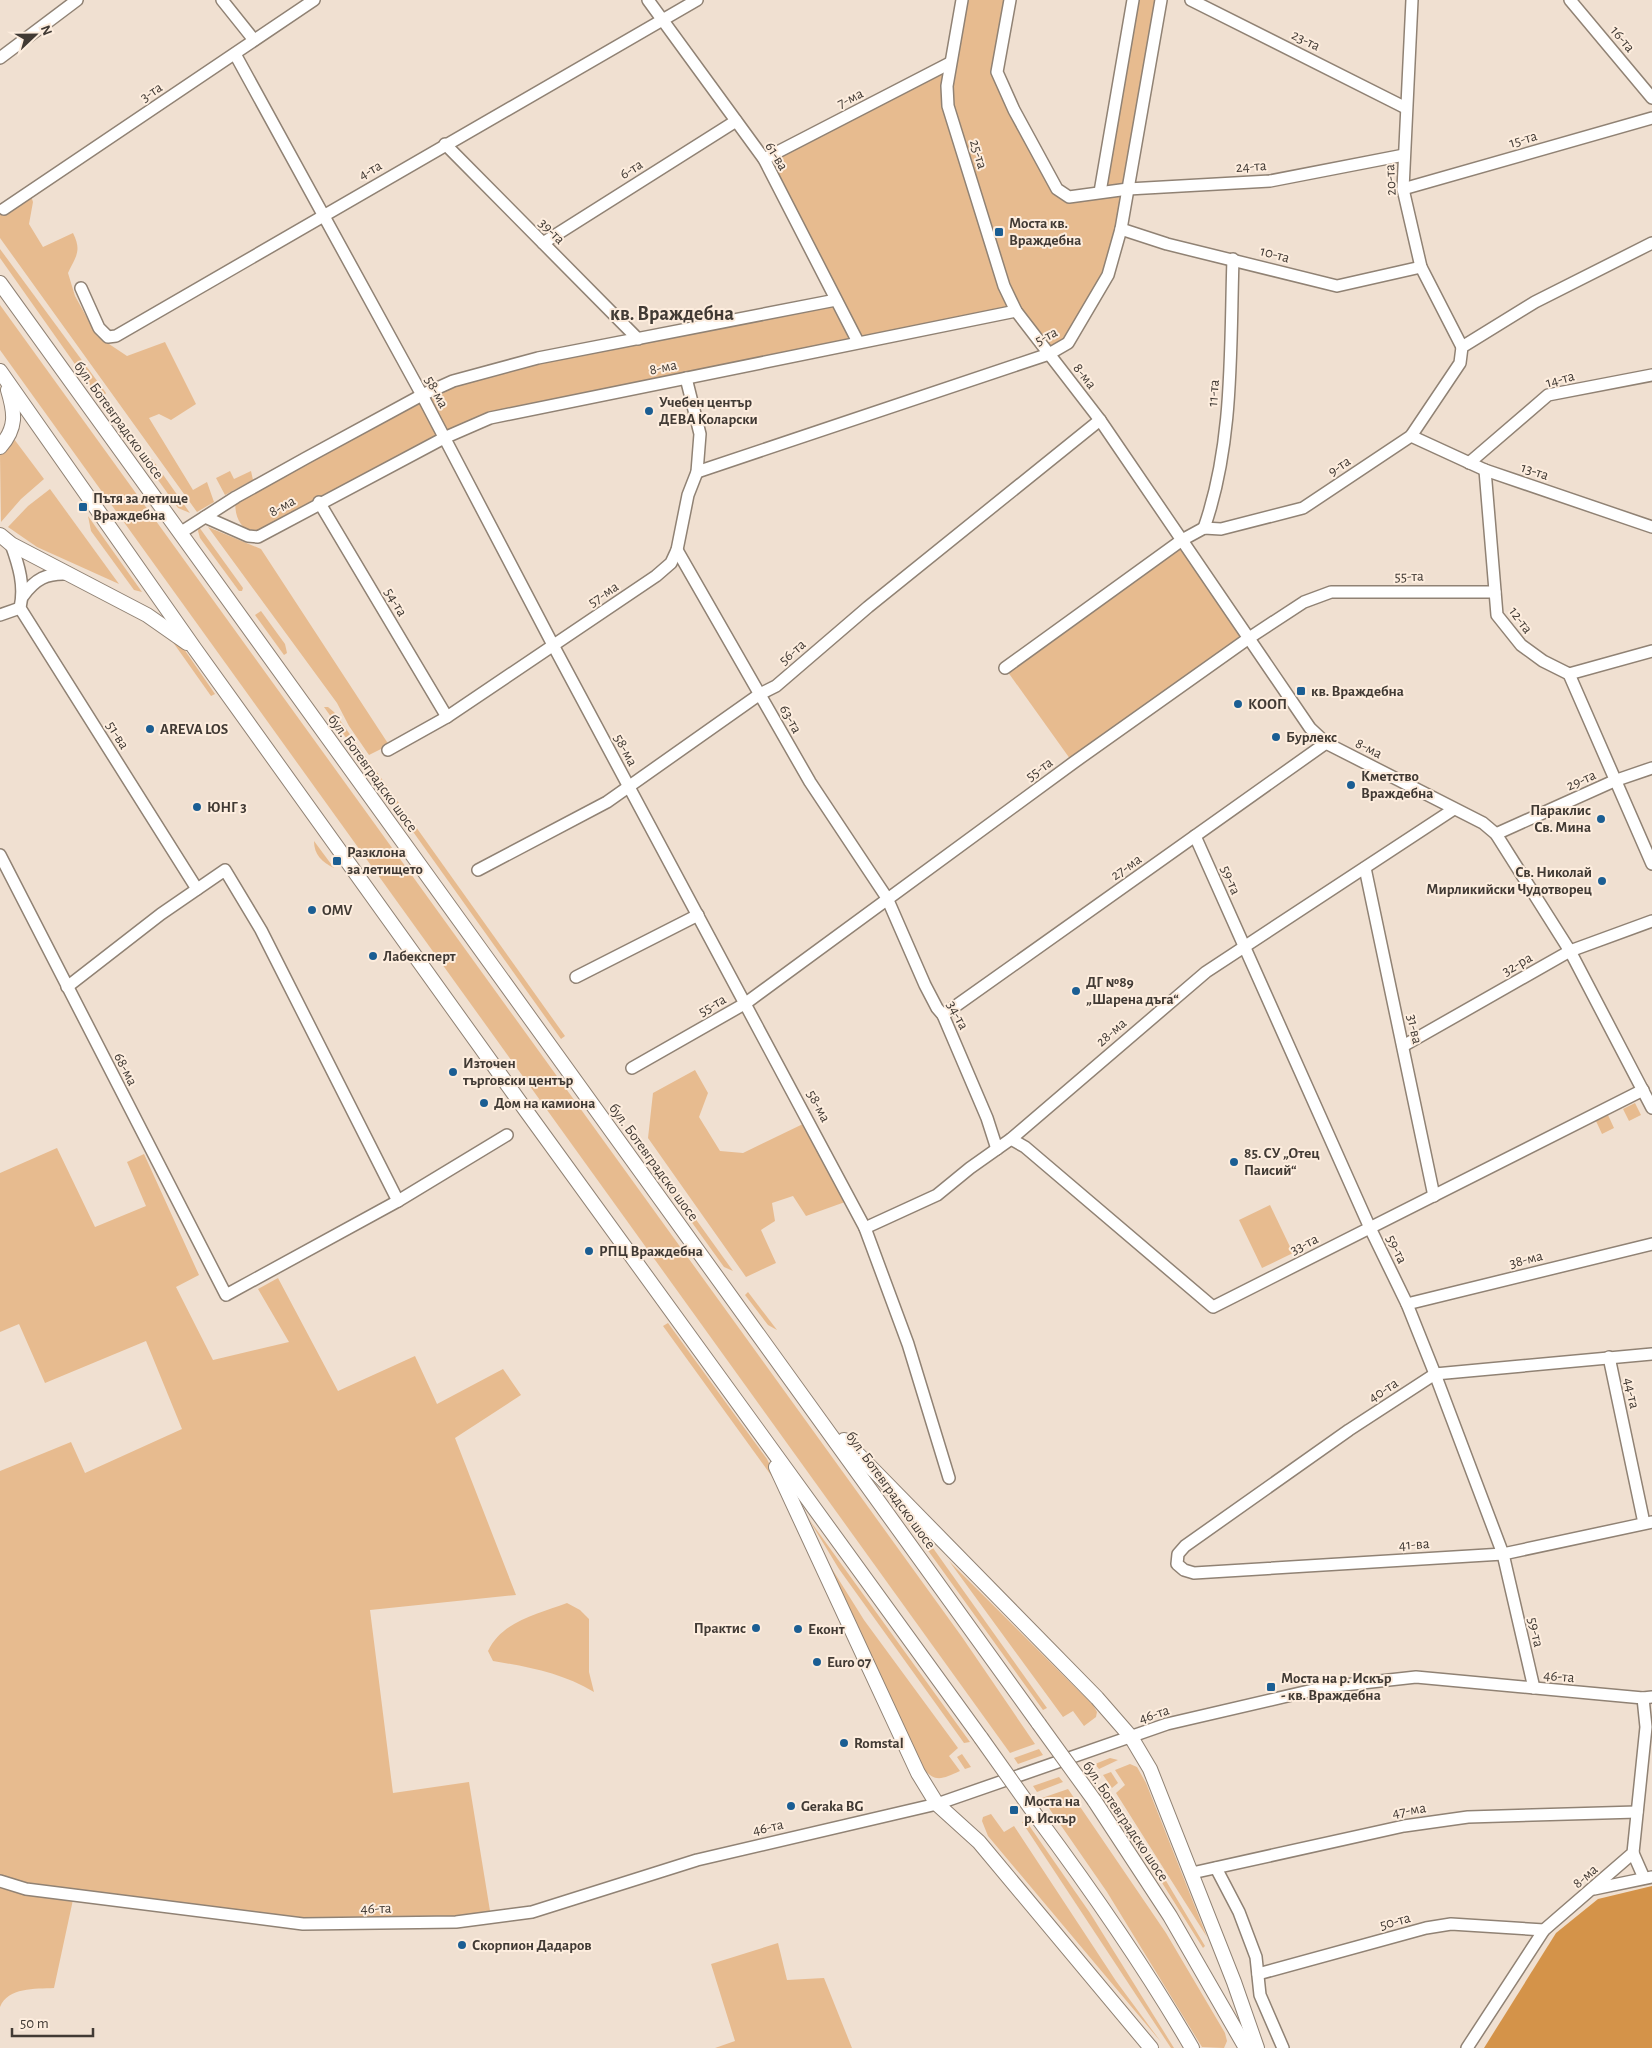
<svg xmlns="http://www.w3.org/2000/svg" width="1652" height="2048" font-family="'Alegreya Sans',sans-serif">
<rect width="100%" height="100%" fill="#f0e0d1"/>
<g fill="#e7bb8f">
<path d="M962,0H1010L997,72L1057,189L1069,197L1100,192L1133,0H1161L1108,275L1068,343L1049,354L1016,311L490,418L258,537C240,529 233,516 236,497L453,381L836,300L764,159L950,63Z"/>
<path d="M31,196L33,202L29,224L43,247L73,233C82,251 76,256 68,273L75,296L97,336L127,356L165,342L196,404L171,420L159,414L149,418L193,490L207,482L214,502L197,512L0,238V215L11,212Z"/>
<polygon points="0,249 106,393 101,401 0,258"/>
<polygon points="0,305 962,1637 1035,1744 1010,1753 0,350"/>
<polygon points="14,439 44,479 21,499 1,522 0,454 8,448"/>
<polygon points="152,459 190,513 178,508 146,463"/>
<polygon points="230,471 234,479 251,471 253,480 225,495 216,478"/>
<polygon points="50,489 119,584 37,547 8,527 28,506"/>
<polygon points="88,516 142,592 134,590 91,531"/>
<polygon points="199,527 243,588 242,591 239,591 200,538 198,531"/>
<polygon points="208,527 261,549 389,745 369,755 349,726 337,703"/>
<polygon points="1182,540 1249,638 1073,763 1005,668"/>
<polygon points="261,611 285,644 287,653 284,655 255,615"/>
<polygon points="170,638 184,649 215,694 211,696"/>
<polygon points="324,707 328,707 334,712 565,1036 561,1039"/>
<path d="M314,841L334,868C322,862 314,855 314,841Z"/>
<polygon points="695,1070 708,1093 699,1117 720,1151 743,1153 805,1123 845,1202 806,1216 793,1196 772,1203 775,1221 761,1230 776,1263 746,1277 648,1138 653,1093"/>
<polygon points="1635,1103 1641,1115 1629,1121 1623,1109"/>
<polygon points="1608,1115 1614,1128 1602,1134 1596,1121"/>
<polygon points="636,1136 733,1271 724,1267 631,1138"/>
<path d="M57,1148L95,1227L146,1206L127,1162L144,1154L199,1275L176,1287L213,1360L289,1342L258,1289L278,1278L338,1391L415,1356L437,1404L503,1369L521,1395L455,1438L516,1595L370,1610L393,1793L469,1782L491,1917L303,1924L74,1895L54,1988C35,1989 8,1987 0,2007V1471L71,1442L85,1473L182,1429L146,1341L45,1383L19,1324L0,1332V1173Z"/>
<polygon points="1270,1205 1293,1253 1262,1268 1239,1220"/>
<polygon points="748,1292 777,1330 768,1325 745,1295"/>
<polygon points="668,1323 767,1459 781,1489 663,1326"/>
<polygon points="808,1518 970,1742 964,1743 839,1569"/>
<polygon points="907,1519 923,1534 1047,1708 1043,1710 906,1520"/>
<path d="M822,1553L864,1620L958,1748L949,1756L960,1771C943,1778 936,1784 923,1768Z"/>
<polygon points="949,1561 1093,1705 1097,1712 1096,1717 1084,1726 1073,1711 1063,1717"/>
<path d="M567,1603L580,1610L589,1619V1672L594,1692C562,1673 529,1667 493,1661L488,1651C502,1621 538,1614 567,1603Z"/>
<polygon points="1039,1749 1043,1755 1018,1764 1014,1758"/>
<polygon points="962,1754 971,1767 965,1769 957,1757"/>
<polygon points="1110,1758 1118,1760 1099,1769 1095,1764"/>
<polygon points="1130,1764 1137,1767 1146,1783 1207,1937 1116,1793 1125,1785 1115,1770"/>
<polygon points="1111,1772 1118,1783 1112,1788 1103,1775"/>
<polygon points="1059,1777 1063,1782 1037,1792 1033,1786"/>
<polygon points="1068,1789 1166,1933 1225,2033 1227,2041 1224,2048 1202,2047 1107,1892 1042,1798"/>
<polygon points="1109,1796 1159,1869 1205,1946 1203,1948 1154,1870 1104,1797"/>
<polygon points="991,1814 1004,1832 1014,1826 1116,1981 1161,2042 988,1836 982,1821 983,1817"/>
<polygon points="1026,1821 1090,1913 1174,2048 1171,2048 1022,1822"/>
<polygon points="778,1943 787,1980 824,1978 852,2048 715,2048 735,2041 711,1964"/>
</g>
<polygon fill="#d49349" points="1652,1886 1652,2048 1484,2048 1556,1933 1598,1899"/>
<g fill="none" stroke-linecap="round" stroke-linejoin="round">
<defs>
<g id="minor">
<polyline points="222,0 254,40"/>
<polyline points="648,0 764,159 858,342"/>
<polyline points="962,0 947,86 948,106 1004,286 1016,311 1100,420 1310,728 1326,743 1483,823 1496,834 1570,951 1652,1108"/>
<polyline points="1010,0 997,72 1014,110 1057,189 1069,197 1128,189 1270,181 1404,155"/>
<polyline points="1191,0 1406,108"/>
<polyline points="1412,0 1403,189 1421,267 1462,347"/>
<polyline points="1570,0 1652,98"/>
<polyline points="235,54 422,395 553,645 865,1228 908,1344 949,1478"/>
<polyline points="0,58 77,0"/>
<polyline points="445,144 638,339"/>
<polyline points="764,159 950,63"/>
<polyline points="1403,189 1652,118"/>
<polyline points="1100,192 1133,0"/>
<polyline points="4,209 314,0"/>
<polyline points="1121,229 1167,244 1337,286 1421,267"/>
<polyline points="543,243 736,121"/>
<polyline points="81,288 99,328 108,337 116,336 697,0"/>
<polyline points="1411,436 1485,470 1652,527"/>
<polyline points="1469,463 1548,395 1652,375"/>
<polyline points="1485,470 1497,615 1521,645 1543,661 1569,674 1652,651"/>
<polyline points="697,472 1049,354 1068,343 1108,275 1121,229 1161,0"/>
<polyline points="319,502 447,717"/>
<polyline points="205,517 248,536 258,537 444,438 490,418 1016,311"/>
<path d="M1204,528C1234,443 1230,347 1233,259"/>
<polyline points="180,533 236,497 306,458 422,395 453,381 538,358 836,300"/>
<path d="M11,544C19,566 25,586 20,608L197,889"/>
<polyline points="677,550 810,782 887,898 925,985 937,1008 943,1015 987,1118 997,1149"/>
<path d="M23,596C35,579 47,573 67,574"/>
<polyline points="0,615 20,608"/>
<polyline points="1005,668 1182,540 1204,528 1221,529 1303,508 1411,436 1460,363 1462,347 1535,302 1652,243"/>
<polyline points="1569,674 1652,864"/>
<polyline points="388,750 447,717 656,576 671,563 677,550 688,495 697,472 700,434 686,378"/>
<polyline points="1496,834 1614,781 1652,768"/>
<polyline points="1195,836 1370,1228 1407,1304 1435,1374 1503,1554 1534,1688"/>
<polyline points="0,855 226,1295 398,1201 507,1135"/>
<polyline points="1365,868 1434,1196"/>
<polyline points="478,870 607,802 760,694 776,686 868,607 1100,420"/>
<polyline points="576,977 698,915"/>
<polyline points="67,987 161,914 225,870 261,930 398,1201"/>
<polyline points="943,1015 1326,743"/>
<polyline points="1403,1046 1570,951 1652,921"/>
<polyline points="632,1068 746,1003 1073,763 1249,638 1304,602 1331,592 1495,592"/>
<polyline points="1011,1139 1025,1147 1213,1307 1643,1090"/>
<polyline points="865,1228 937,1195 970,1168 1011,1139 1206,972 1454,809"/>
<polyline points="1407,1304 1652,1244"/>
<polyline points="1652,1354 1435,1374 1349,1430 1185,1546 1178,1554 1177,1564 1184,1570 1194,1573 1503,1554 1652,1522"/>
<polyline points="1609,1357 1644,1523"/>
<polyline points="1633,1853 1644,1878"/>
<polyline points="1216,1868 1239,1912 1256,1957 1260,1995 1283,2048"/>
<polyline points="1192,1873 1404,1826 1468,1817 1637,1812"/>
<polyline points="0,1881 26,1889 303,1924 456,1922 532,1912 697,1860 937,1804 1167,1724 1326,1687 1416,1677 1643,1698 1652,1697"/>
<polyline points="1594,1889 1652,1877"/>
<polyline points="1258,1974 1426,1928 1451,1924 1544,1930"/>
<polyline points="1467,2048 1544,1930 1633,1853 1646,1727 1643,1698"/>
</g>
<g id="major">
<polyline points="0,283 1039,1724"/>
<polyline points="0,371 195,649 527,1112 981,1738"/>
<path d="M0,447C17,428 15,413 8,390"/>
<polyline points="0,535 11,544 147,615 187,643"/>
<polyline points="844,1440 1097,1698 1131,1737 1150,1769 1234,1982 1257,2048"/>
<polyline points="776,1467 918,1773 937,1804 979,1842 1151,2048"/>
<polyline points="1094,1800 1170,1916 1246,2048"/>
<path d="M1037,1817C1092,1891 1145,1967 1192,2048"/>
</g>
</defs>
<use href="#minor" stroke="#908274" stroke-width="14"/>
<use href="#major" stroke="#908274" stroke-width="16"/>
<use href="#minor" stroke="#fff" stroke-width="11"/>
<use href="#major" stroke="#fff" stroke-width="14"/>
<defs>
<g id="major-bridge">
<polyline points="1039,1724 1094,1800"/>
<polyline points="981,1738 1037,1817"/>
</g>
</defs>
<use href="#major-bridge" stroke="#908274" stroke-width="16" stroke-linecap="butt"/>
<use href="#major-bridge" stroke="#fff" stroke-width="14"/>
</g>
<g fill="#1b5e93" stroke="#fdedde" stroke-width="2">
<rect x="994" y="227" width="10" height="10" rx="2.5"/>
<circle cx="649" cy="411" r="5"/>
<rect x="78" y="502" width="10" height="10" rx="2.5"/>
<rect x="1296" y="686" width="10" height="10" rx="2.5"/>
<circle cx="1238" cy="704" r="5"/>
<circle cx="150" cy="729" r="5"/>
<circle cx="1276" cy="737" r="5"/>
<circle cx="1351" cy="785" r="5"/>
<circle cx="197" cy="807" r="5"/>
<circle cx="1601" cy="819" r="5"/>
<rect x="332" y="856" width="10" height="10" rx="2.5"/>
<circle cx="1602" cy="881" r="5"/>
<circle cx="312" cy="910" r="5"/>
<circle cx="373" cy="956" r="5"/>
<circle cx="1076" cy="991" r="5"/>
<circle cx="453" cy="1072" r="5"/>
<circle cx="484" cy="1103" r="5"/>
<circle cx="1234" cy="1162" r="5"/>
<circle cx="589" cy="1251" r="5"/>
<circle cx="756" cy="1628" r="5"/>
<circle cx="798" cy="1629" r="5"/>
<circle cx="817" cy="1662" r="5"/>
<rect x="1266" y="1682" width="10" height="10" rx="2.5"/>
<circle cx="844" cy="1743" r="5"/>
<circle cx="791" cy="1806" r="5"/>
<rect x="1009" y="1805" width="10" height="10" rx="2.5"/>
<circle cx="462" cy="1945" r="5"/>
</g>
<g text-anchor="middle" stroke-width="4" stroke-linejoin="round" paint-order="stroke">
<g font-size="15" fill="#413a34" stroke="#fdedde">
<text transform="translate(1623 39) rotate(50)" y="5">16-та</text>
<text transform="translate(1306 40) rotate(26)" y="5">23-та</text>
<text transform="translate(151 92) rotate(-34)" y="5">3-та</text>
<text transform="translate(850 98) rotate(-27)" y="5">7-ма</text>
<text transform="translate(1523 139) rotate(-16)" y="5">15-та</text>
<text transform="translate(979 154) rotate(73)" y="5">25-та</text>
<text transform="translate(777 156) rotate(59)" y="5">61-ва</text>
<text transform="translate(1251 166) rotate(-4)" y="5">24-та</text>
<text transform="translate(631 169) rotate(-32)" y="5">6-та</text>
<text transform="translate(370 170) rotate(-30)" y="5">4-та</text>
<text transform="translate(1390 180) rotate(-93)" y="5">20-та</text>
<text transform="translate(552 231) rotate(45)" y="5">39-та</text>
<text transform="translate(1275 254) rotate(15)" y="5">10-та</text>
<text transform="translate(1046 336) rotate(-27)" y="5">5-та</text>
<text transform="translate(663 367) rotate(-12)" y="5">8-ма</text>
<text transform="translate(1085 376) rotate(52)" y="5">8-ма</text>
<text transform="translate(1560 379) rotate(-15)" y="5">14-та</text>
<text transform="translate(437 392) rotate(62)" y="5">58-ма</text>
<text transform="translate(1213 393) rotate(-86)" y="5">11-та</text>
<text transform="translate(119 420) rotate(54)" y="5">бул. Ботевградско шосе</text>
<text transform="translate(1339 466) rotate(-34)" y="5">9-та</text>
<text transform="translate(1535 471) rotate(19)" y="5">13-та</text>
<text transform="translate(282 506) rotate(-29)" y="5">8-ма</text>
<text transform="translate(1409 576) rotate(-1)" y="5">55-та</text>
<text transform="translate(603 594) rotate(-34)" y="5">57-ма</text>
<text transform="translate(396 602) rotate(59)" y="5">54-та</text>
<text transform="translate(1521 620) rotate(54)" y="5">12-та</text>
<text transform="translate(792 652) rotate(-41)" y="5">56-та</text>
<text transform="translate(791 719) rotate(61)" y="5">63-та</text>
<text transform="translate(118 735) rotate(58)" y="5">51-ва</text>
<text transform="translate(1369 748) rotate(27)" y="5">8-ма</text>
<text transform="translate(626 750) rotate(62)" y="5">58-ма</text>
<text transform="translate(1039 769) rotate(-36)" y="5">55-та</text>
<text transform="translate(373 773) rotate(54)" y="5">бул. Ботевградско шосе</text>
<text transform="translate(1581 780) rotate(-24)" y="5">29-та</text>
<text transform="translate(1126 867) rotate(-35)" y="5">27-ма</text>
<text transform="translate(1231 880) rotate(67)" y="5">59-та</text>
<text transform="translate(1517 964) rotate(-30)" y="5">32-ра</text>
<text transform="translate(712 1005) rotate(-30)" y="5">55-та</text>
<text transform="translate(958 1015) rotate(62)" y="5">34-та</text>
<text transform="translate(1415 1029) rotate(78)" y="5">31-ва</text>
<text transform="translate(1111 1032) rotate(-41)" y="5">28-ма</text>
<text transform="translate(126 1069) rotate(63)" y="5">68-ма</text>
<text transform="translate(819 1106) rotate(62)" y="5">58-ма</text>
<text transform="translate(654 1162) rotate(54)" y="5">бул. Ботевградско шосе</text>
<text transform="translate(1304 1244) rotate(-27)" y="5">33-та</text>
<text transform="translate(1397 1249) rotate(64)" y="5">59-та</text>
<text transform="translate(1526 1259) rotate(-14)" y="5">38-ма</text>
<text transform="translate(1383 1390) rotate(-33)" y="5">40-та</text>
<text transform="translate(1632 1393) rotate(78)" y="5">44-та</text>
<text transform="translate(891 1490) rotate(54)" y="5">бул. Ботевградско шосе</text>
<text transform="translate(1414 1544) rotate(-4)" y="5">41-ва</text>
<text transform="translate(1536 1632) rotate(77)" y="5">59-та</text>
<text transform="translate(1559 1676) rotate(5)" y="5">46-та</text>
<text transform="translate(1154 1714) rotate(-18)" y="5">46-та</text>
<text transform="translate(1409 1810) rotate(-10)" y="5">47-ма</text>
<text transform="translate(1126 1821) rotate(56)" y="5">бул. Ботевградско шосе</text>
<text transform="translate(768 1827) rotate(-12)" y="5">46-та</text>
<text transform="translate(1585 1876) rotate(-41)" y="5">8-ма</text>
<text transform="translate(376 1908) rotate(-1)" y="5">46-та</text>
<text transform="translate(1395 1921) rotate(-15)" y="5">50-та</text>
</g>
<g font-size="15" font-weight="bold" fill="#413a34" stroke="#fdedde" text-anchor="start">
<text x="1009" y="228">Моста кв.<tspan x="1009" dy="17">Враждебна</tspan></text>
<text x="659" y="407">Учебен център<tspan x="659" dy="17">ДЕВА Коларски</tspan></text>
<text x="93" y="503">Пътя за летище<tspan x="93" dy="17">Враждебна</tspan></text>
<text x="1311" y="696">кв. Враждебна</text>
<text x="1248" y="709">КООП</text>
<text x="160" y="734">AREVA LOS</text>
<text x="1286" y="742">Бурлекс</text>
<text x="1361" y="781">Кметство<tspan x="1361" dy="17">Враждебна</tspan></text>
<text x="207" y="812">ЮНГ 3</text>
<text x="1591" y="815" text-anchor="end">Параклис<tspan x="1591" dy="17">Св. Мина</tspan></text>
<text x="347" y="857">Разклона<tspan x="347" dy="17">за летището</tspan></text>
<text x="1592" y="877" text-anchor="end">Св. Николай<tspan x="1592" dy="17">Мирликийски Чудотворец</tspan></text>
<text x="322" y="915">OMV</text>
<text x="383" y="961">Лабексперт</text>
<text x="1086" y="987">ДГ №89<tspan x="1086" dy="17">„Шарена дъга“</tspan></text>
<text x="463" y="1068">Източен<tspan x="463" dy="17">търговски център</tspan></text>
<text x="494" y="1108">Дом на камиона</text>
<text x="1244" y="1158">85. СУ „Отец<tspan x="1244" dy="17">Паисий“</tspan></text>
<text x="599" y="1256">РПЦ Враждебна</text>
<text x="746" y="1633" text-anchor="end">Практис</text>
<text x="808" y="1634">Еконт</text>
<text x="827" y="1667">Euro 07</text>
<text x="1281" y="1683">Моста на р. Искър<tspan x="1281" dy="17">- кв. Враждебна</tspan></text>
<text x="854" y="1748">Romstal</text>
<text x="1024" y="1806">Моста на<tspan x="1024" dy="17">р. Искър</tspan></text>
<text x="801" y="1811">Geraka BG</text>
<text x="472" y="1950">Скорпион Дадаров</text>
</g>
<g font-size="20" font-weight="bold" fill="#413a34" stroke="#fdedde">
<text x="672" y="320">кв. Враждебна</text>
</g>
</g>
<g transform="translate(35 35) rotate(68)" stroke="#fdedde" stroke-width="4" paint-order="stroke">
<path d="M0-4L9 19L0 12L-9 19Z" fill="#413a34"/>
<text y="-8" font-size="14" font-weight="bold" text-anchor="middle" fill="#413a34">N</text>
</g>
<path d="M12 2028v8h81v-8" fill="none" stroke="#413a34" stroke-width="2.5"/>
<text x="20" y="2028" font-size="15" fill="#413a34" stroke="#fdedde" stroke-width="4" paint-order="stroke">50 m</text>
</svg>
